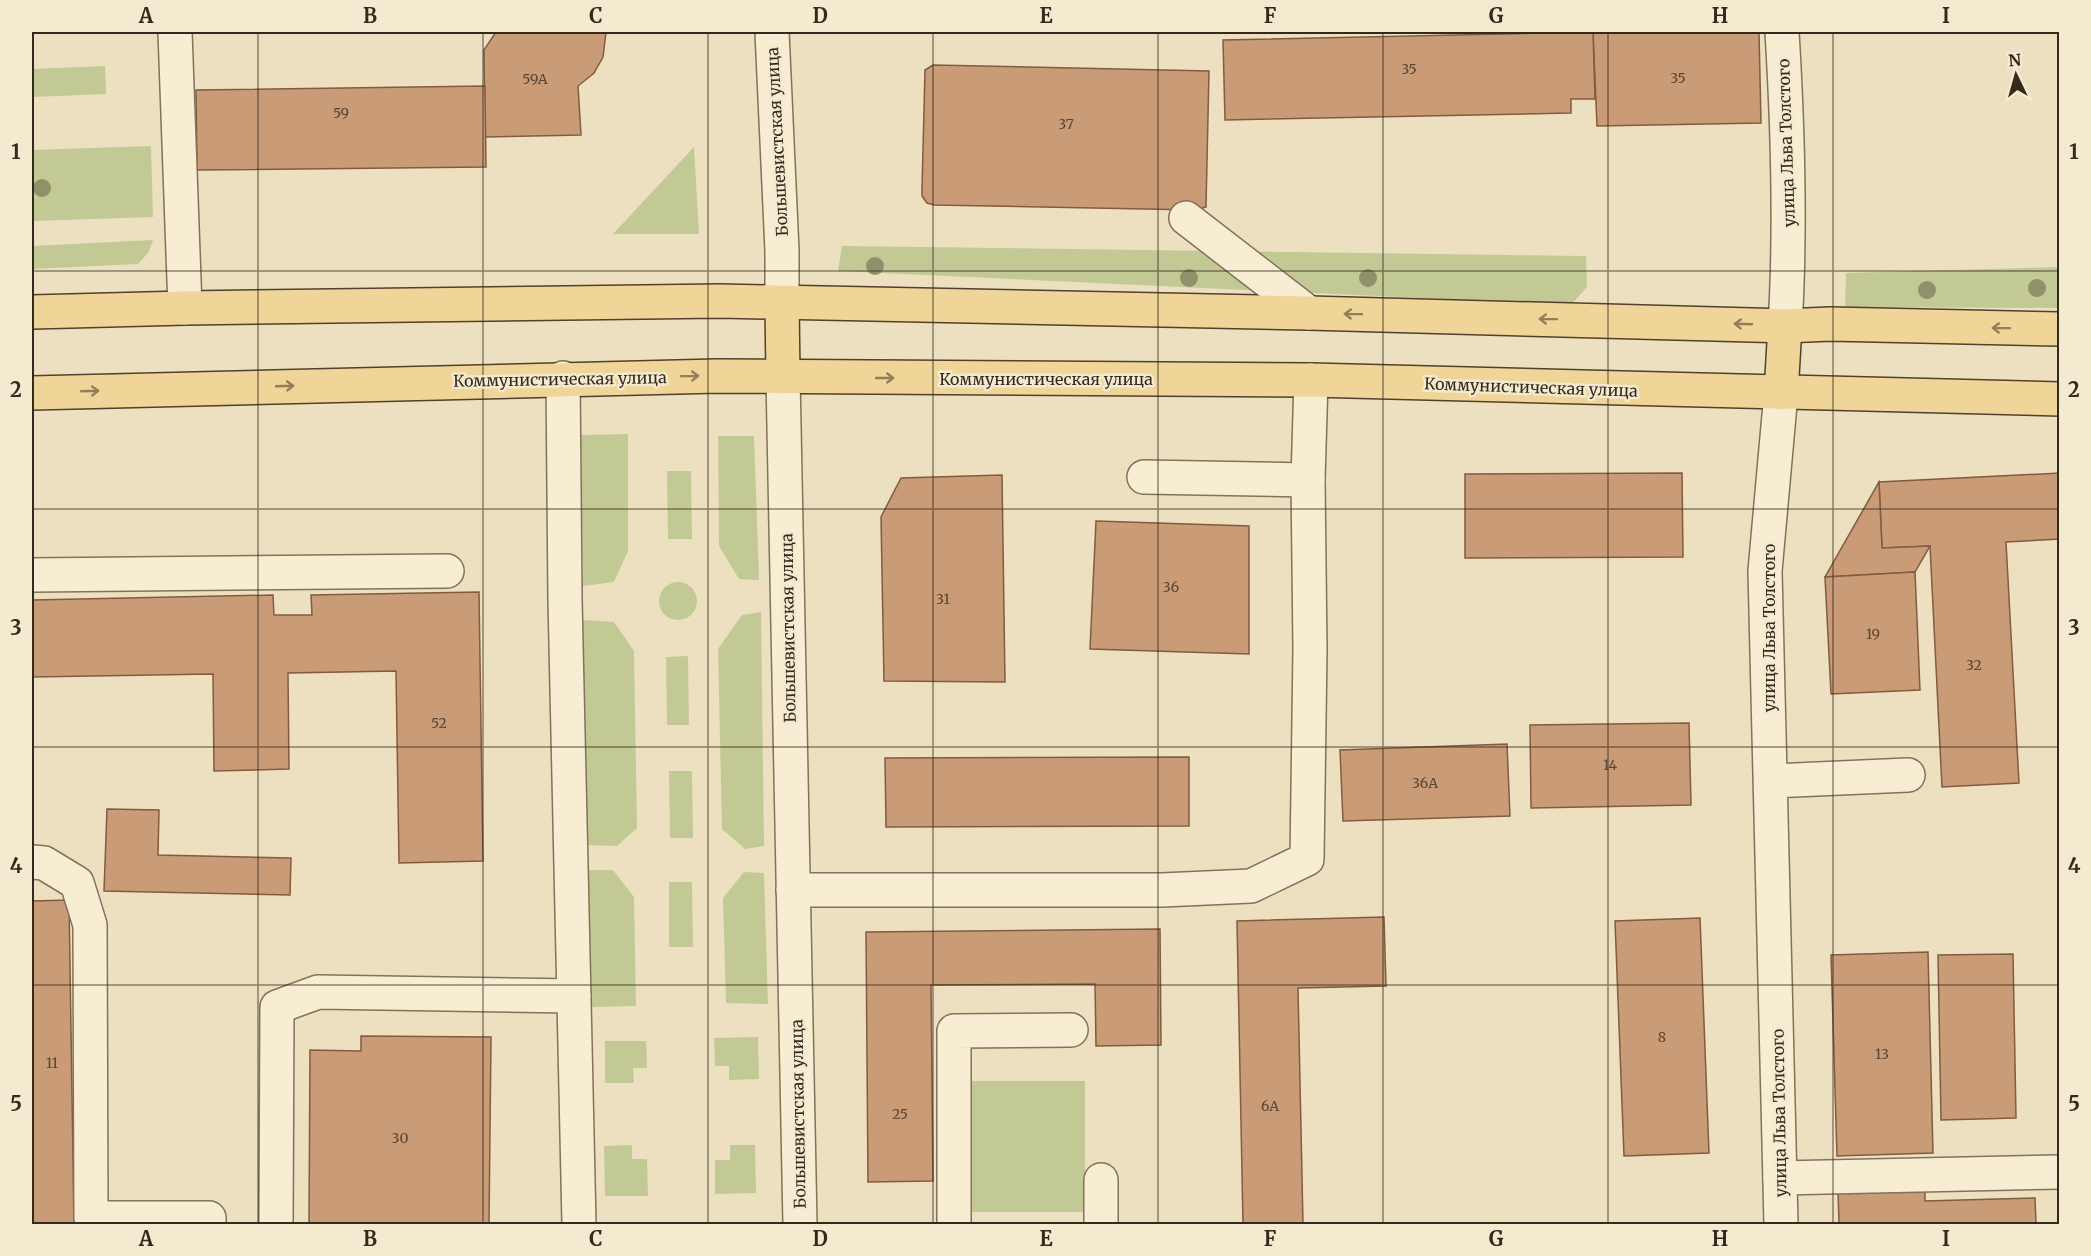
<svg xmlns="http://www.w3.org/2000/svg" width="2091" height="1256" font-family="Merriweather,serif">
<rect width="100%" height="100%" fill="#ece0c0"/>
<g fill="#c2c995">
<polygon points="105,66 106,94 32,97 32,69"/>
<polygon points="151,146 153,217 32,221 32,150"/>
<polygon points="694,147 699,234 613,234"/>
<polygon points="153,240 148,253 138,264 32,269 32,246"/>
<polygon points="842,246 1586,256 1587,287 1571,305 838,271"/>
<polygon points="2059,267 2059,308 1845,307 1846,273"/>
<polygon points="628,434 628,551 614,582 583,586 581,435"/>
<polygon points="718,436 754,436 759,580 739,579 719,546"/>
<polygon points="667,471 691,471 692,539 668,539"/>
<circle cx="678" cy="601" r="19"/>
<polygon points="761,612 764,846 745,849 722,829 718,649 742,615"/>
<polygon points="583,620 614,622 634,651 637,828 617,846 585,845"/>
<polygon points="688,656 689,725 667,725 666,657"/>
<polygon points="669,771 692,771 693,838 670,838"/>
<polygon points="588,870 613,870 634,897 636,1006 592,1007"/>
<polygon points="744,872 764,873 768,1004 726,1003 723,898"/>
<polygon points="669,882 692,882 693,947 669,947"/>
<polygon points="758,1037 759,1079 729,1080 729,1066 715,1066 714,1038"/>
<polygon points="605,1041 646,1041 647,1068 633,1068 634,1083 605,1083"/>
<rect x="963" y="1081" width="122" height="131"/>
<polygon points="632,1145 632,1159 647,1159 648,1196 605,1196 604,1146"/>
<polygon points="730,1145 755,1145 756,1193 715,1194 715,1160 730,1160"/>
</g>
<g fill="#c99b77" stroke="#825b40" stroke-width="1.5">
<polygon points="496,32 606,32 603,57 594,73 578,86 581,135 485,137 484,50"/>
<polygon points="1593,32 1759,32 1761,123 1597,126"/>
<polygon points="1593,32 1595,99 1571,99 1571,113 1225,120 1223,40"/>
<polygon points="933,65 1209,71 1206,207 1196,210 934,205 927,203 922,196 922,189 925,70"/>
<polygon points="485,86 486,167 197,170 196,90"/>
<polygon points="1682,473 1683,557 1465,558 1465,474"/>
<polygon points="2060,473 2060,539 2006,542 2019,783 1942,787 1930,546 1882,548 1879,482"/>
<polygon points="1002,475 1005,682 884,681 881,517 901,478"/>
<polygon points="1879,482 1882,548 1930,546 1915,572 1825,577"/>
<polygon points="1096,521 1249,526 1249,654 1090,649"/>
<polygon points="1915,572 1920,690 1831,694 1825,577"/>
<polygon points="479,592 483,861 399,863 396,671 288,673 289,769 214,771 213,674 32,677 32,600 273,595 274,615 312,615 311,595"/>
<polygon points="1689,723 1691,805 1531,808 1530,725"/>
<polygon points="1507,744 1510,816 1343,821 1340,750"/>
<polygon points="1189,757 1189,826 886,827 885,758"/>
<polygon points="107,809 159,810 158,855 291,858 290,895 104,891"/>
<polygon points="69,900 74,1224 32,1224 32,901"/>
<polygon points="1384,917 1386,986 1298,988 1303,1224 1243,1224 1237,921"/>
<polygon points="1700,918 1709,1153 1624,1156 1615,921"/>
<polygon points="1160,929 1161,1045 1096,1046 1095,984 931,985 933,1181 868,1182 866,932"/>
<polygon points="1928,952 1933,1153 1837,1156 1831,955"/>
<polygon points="2013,954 2016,1118 1941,1120 1938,955"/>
<polygon points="361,1036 491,1037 489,1224 309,1224 310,1050 361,1051"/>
<polygon points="1925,1187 1925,1201 2035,1198 2036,1224 1839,1224 1838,1190"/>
</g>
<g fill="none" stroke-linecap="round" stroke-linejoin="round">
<defs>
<g id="minor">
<polyline points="175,32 185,308"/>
<polyline points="772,32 782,251 782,303"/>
<path d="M1782,32C1788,130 1791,228 1785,326"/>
<polyline points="1186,218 1309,313"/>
<polyline points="783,377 800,1224"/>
<polyline points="563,378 565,599 579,1224"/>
<polyline points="1781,393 1765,571 1781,1224"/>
<polyline points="1144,477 1308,480"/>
<polyline points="32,575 447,571"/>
<polyline points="1771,781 1908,775"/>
<polyline points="32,862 44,863 77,883 90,925 91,1218 209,1218 209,1224"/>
<polyline points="793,890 1162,890 1251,886 1307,859 1310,649 1308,480 1311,380"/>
<polyline points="1780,1178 2060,1172"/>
<polyline points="276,1224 277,1007 318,992 574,996"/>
<polyline points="954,1224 954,1031 1071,1030"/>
<polyline points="1101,1224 1101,1180"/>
</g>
<g id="major">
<polyline points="782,303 783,377"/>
<polyline points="32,312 185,308 720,301 1309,313 1785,326 1830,324 2060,329"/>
<polyline points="32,393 717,376 1311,380 2060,399"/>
<polyline points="1781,393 1785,326"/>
</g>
</defs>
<use href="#minor" stroke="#847159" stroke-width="36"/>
<use href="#major" stroke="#523f2d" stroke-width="36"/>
<use href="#minor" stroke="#f7edd3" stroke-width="33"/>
<use href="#major" stroke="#efd598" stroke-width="33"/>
</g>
<g fill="#90916a">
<circle cx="42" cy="188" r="9"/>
<circle cx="875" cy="266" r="9"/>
<circle cx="1189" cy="278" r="9"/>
<circle cx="1368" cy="278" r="9"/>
<circle cx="2037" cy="288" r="9"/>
<circle cx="1927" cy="290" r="9"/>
</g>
<defs><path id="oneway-shaft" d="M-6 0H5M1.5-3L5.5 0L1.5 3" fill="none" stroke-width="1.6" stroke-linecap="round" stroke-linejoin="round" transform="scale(1.5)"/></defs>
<g stroke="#927f5a">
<use href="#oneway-shaft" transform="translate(1353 314) rotate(-179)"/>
<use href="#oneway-shaft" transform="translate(1548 319) rotate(-179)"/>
<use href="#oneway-shaft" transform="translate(1743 324) rotate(-178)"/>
<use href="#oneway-shaft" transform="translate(2001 328) rotate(-179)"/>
<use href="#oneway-shaft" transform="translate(690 376) rotate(-1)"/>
<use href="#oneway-shaft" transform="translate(885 378)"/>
<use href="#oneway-shaft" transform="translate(285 386) rotate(-2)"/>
<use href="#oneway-shaft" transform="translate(90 391) rotate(-2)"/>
</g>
<path fill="none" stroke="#34291d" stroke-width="1.5" stroke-opacity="0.55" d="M258,32V1224M483,32V1224M708,32V1224M933,32V1224M1158,32V1224M1383,32V1224M1608,32V1224M1833,32V1224M32,271H2060M32,509H2060M32,747H2060M32,985H2060"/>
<g text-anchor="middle" stroke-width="5" stroke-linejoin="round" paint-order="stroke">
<g font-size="14" fill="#594634">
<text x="1409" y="74">35</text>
<text x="1678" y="83">35</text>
<text x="535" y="84">59А</text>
<text x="341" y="118">59</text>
<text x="1066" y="129">37</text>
<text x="1171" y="592">36</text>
<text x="943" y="604">31</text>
<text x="1873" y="639">19</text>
<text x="1974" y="670">32</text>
<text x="439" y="728">52</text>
<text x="1610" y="770">14</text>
<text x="1425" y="788">36А</text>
<text x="1662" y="1042">8</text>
<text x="1882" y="1059">13</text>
<text x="52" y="1068">11</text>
<text x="1270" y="1111">6А</text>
<text x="900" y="1119">25</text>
<text x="400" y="1143">30</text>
</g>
<g font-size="16" fill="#34291d" stroke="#f4eacf">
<text transform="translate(777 142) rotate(-93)" y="6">Большевистская улица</text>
<text transform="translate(1786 143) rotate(-92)" y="6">улица Льва Толстого</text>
<text transform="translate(560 379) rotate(-1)" y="6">Коммунистическая улица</text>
<text x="1046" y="385">Коммунистическая улица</text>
<text transform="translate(1531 387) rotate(2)" y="6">Коммунистическая улица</text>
<text transform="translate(788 628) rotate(-91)" y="6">Большевистская улица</text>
<text transform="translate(1769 628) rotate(-90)" y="6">улица Льва Толстого</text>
<text transform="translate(1779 1113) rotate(-91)" y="6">улица Льва Толстого</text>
<text transform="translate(798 1114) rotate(-91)" y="6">Большевистская улица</text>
</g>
</g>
<rect width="2091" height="1256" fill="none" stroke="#f4eacf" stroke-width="66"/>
<g transform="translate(2016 75) rotate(355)" stroke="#f4eacf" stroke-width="4.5" paint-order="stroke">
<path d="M0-4.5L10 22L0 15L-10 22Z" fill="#34291d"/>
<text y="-9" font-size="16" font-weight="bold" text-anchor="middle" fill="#34291d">N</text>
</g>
<rect x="33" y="33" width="2025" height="1190" fill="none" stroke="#34291d" stroke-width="2"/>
<g font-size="20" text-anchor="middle" font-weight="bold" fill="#34291d">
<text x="146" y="23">A</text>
<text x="370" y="23">B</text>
<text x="596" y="23">C</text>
<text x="820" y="23">D</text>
<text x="1046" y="23">E</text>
<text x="1270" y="23">F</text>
<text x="1496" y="23">G</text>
<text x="1720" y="23">H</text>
<text x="1946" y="23">I</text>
<text x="16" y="159">1</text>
<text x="2074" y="159">1</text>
<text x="16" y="397">2</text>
<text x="2074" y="397">2</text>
<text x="16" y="635">3</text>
<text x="2074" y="635">3</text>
<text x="16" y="873">4</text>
<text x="2074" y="873">4</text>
<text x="16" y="1111">5</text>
<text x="2074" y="1111">5</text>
<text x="146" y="1246">A</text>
<text x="370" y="1246">B</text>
<text x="596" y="1246">C</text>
<text x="820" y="1246">D</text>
<text x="1046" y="1246">E</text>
<text x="1270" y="1246">F</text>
<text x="1496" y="1246">G</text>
<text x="1720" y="1246">H</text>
<text x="1946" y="1246">I</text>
</g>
</svg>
